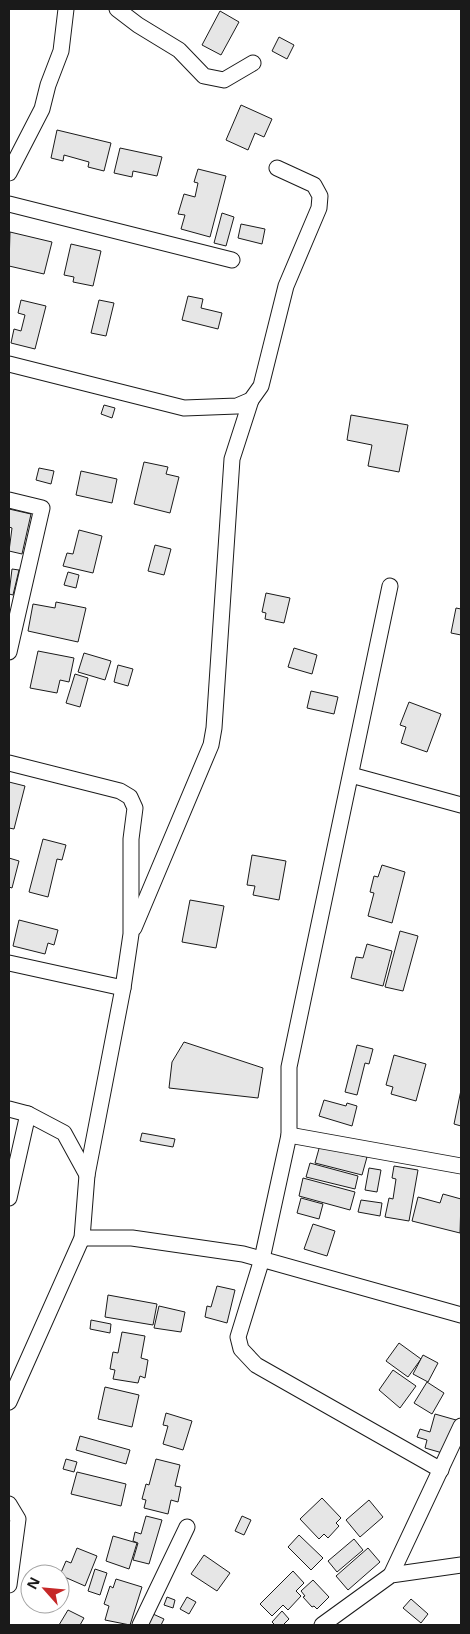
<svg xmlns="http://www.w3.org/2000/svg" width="470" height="1634" font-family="'Open Sans',sans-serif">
<rect width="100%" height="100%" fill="#fff"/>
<g fill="#e6e6e6" stroke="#1a1a1a">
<polygon points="220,11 239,22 221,55 202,45"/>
<polygon points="279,37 294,45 287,59 272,51"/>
<polygon points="241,105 272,119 264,137 255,133 248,150 226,140"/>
<polygon points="57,130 111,143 104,171 88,167 89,162 64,155 63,161 51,158"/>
<polygon points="120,148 162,157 157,176 133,171 132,177 114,173"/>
<polygon points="198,169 226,176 210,237 181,229 185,215 178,214 184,194 195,197 198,183 194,182"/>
<polygon points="222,213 234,217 226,246 214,243"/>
<polygon points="241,224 265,229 262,244 238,238"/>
<polygon points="10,232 52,242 44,274 9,266"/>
<polygon points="71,244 101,251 93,286 73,282 74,277 64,275"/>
<polygon points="188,296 203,299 201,308 222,313 218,329 182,320"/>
<polygon points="21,300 46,306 35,349 11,343 14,329 21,331 25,315 18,313"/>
<polygon points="99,300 114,303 106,336 91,333"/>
<polygon points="104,405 115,408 112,418 101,414"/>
<polygon points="351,415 408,425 399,472 368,466 372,445 347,440"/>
<polygon points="144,462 168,467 166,474 179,477 170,513 134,504"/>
<polygon points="39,468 54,471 51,484 36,480"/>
<polygon points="81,471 117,479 112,503 76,495"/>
<polygon points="9,509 31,514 22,554 9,551 12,528 9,527"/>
<polygon points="79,530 102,536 93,573 63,566 67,553 73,554"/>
<polygon points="155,545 171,549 164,575 148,571"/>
<polygon points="12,569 19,570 13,595 9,594"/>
<polygon points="68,572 79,575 76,588 64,585"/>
<polygon points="266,593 290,598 284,623 265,619 266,613 262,612"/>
<polygon points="56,602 86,608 78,642 28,631 33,604 55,608"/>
<polygon points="456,608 461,609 461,635 451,633"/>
<polygon points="294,648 317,655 312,674 288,667"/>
<polygon points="38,651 74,658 69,682 60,680 57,693 30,688"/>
<polygon points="84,653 111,661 105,680 78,672"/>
<polygon points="118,665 133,669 128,686 114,682"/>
<polygon points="75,674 88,678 80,707 66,703"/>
<polygon points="311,691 338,697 334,714 307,708"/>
<polygon points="409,702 441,714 427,752 401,743 406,727 400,725"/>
<polygon points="9,782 25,786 14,829 9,828"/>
<polygon points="43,839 66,845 62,860 57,859 48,897 29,892"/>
<polygon points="252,855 286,861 279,900 253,895 255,886 247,885"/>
<polygon points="9,858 19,861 12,888 9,887"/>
<polygon points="382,865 405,872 392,923 368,916 374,893 370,892 374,876 378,877"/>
<polygon points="190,900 224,906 216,948 182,942"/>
<polygon points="19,920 58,930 54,945 48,943 45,954 13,946"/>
<polygon points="400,931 418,936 403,991 385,987"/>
<polygon points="367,944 392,951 383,986 351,978 356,957 363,958"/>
<polygon points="184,1042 263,1068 258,1098 169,1088 172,1062"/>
<polygon points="357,1045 373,1049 369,1064 365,1063 357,1095 345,1092"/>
<polygon points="394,1055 426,1064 416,1101 391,1094 393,1087 386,1085"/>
<polygon points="461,1090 461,1126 454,1124"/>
<polygon points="324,1100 346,1106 347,1103 357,1106 352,1126 319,1116"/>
<polygon points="142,1133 175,1139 173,1147 140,1141"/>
<polygon points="320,1145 367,1157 362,1175 315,1163"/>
<polygon points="310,1163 358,1176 355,1189 306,1177"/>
<polygon points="394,1166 418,1170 409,1221 385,1217 389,1198 393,1199 396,1179 392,1178"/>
<polygon points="369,1168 381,1170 377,1192 365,1190"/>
<polygon points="303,1178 355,1192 350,1210 299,1196"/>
<polygon points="443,1194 461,1199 460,1233 412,1221 418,1197 440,1203"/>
<polygon points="301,1198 323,1204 319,1219 297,1213"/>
<polygon points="361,1200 382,1203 380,1216 358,1212"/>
<polygon points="313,1224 335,1231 327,1256 304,1249"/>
<polygon points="217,1286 235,1290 227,1323 205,1317 207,1306 211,1307"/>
<polygon points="108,1295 157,1304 153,1325 105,1317"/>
<polygon points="159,1306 185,1312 181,1332 154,1328"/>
<polygon points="91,1320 111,1324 110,1333 90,1329"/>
<polygon points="122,1332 145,1336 141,1358 148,1360 145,1378 140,1376 138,1383 113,1379 115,1370 110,1369 113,1352 118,1353"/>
<polygon points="399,1343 421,1359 408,1377 386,1361"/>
<polygon points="423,1355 438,1363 428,1382 413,1374"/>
<polygon points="393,1370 416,1386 400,1408 379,1390"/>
<polygon points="427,1382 444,1393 432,1414 414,1403"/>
<polygon points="105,1387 139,1395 132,1427 98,1419"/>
<polygon points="166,1413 192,1421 183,1450 163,1444 168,1426 163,1425"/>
<polygon points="435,1414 456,1420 446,1454 425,1448 427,1440 417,1437 420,1429 430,1432"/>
<polygon points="80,1436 130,1450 126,1464 76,1450"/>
<polygon points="66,1459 77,1462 74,1472 63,1469"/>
<polygon points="156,1459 180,1465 175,1486 181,1487 178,1502 171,1500 168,1514 144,1508 146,1500 142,1499 146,1484 149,1485"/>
<polygon points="77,1472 126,1484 121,1506 71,1494"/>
<polygon points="322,1498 341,1518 336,1523 339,1526 328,1538 324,1534 319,1539 300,1519"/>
<polygon points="369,1500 383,1517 360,1537 346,1520"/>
<polygon points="146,1516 162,1520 149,1564 133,1560 138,1543 133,1541 135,1532 141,1534"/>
<polygon points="242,1516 251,1520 244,1535 235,1531"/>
<polygon points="299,1535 323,1558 311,1570 288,1547"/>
<polygon points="113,1536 137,1543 129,1569 106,1561"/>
<polygon points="354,1539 363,1550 337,1572 328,1561"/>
<polygon points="77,1548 97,1556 85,1586 60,1575 66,1561 71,1563"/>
<polygon points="368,1548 380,1562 348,1590 336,1576"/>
<polygon points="204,1555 230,1573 217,1591 191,1574"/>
<polygon points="95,1569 107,1573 100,1595 88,1591"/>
<polygon points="293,1571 304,1583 296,1591 301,1596 288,1610 283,1605 272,1616 260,1604"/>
<polygon points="116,1579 142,1587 130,1625 105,1620 109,1606 104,1604 110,1586 113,1588"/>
<polygon points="313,1580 329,1597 317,1609 314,1606 312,1607 303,1597 305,1596 301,1591"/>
<polygon points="167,1597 175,1600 173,1608 164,1605"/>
<polygon points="187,1597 196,1602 189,1614 180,1609"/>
<polygon points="411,1599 428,1614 421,1623 403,1608"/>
<polygon points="68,1610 84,1618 80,1625 59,1625"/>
<polygon points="282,1611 289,1619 283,1625 275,1625 272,1622"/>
<polygon points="153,1614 164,1619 161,1625 148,1625"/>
</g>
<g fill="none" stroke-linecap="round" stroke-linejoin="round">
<defs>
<g id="minor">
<polyline points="117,9 138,25 179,50 204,76 224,80 253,63"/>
<polyline points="9,173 42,109 48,85 61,51 66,9"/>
<polyline points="9,204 232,260"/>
<polyline points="9,364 184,408 237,406 251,400 261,386 286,286 319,208 320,196 314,185 277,168"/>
<polyline points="9,500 42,508 9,652"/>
<polyline points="390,586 289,1067 289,1135 262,1259 238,1337 241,1349 256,1365 441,1470"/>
<polyline points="9,763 120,791 130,797 135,808 131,839 131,934 123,988 87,1175 82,1238 9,1402"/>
<polyline points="351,775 461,805"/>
<polyline points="134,928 211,745 214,728 232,459 251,400"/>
<polyline points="9,963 123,988"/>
<polyline points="9,1109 28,1114 64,1133 87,1175"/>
<polyline points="289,1135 461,1166"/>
<polyline points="9,1198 28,1114"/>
<polyline points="82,1238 132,1238 243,1254 461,1315"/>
<polyline points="9,1504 18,1519 9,1585"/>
<polyline points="391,1575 461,1426"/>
<polyline points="140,1625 187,1527"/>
<polyline points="322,1625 391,1575 461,1565"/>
</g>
</defs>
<use href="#minor" stroke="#1a1a1a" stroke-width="17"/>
<use href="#minor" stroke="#fff" stroke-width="15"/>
</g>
<rect width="470" height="1634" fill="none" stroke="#1a1a1a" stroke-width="20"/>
<g transform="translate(45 1589) rotate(297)"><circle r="24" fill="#ffffff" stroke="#a3a3a3"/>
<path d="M0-4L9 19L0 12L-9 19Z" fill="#c62828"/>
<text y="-8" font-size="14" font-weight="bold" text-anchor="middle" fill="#1a1a1a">N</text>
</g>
</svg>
